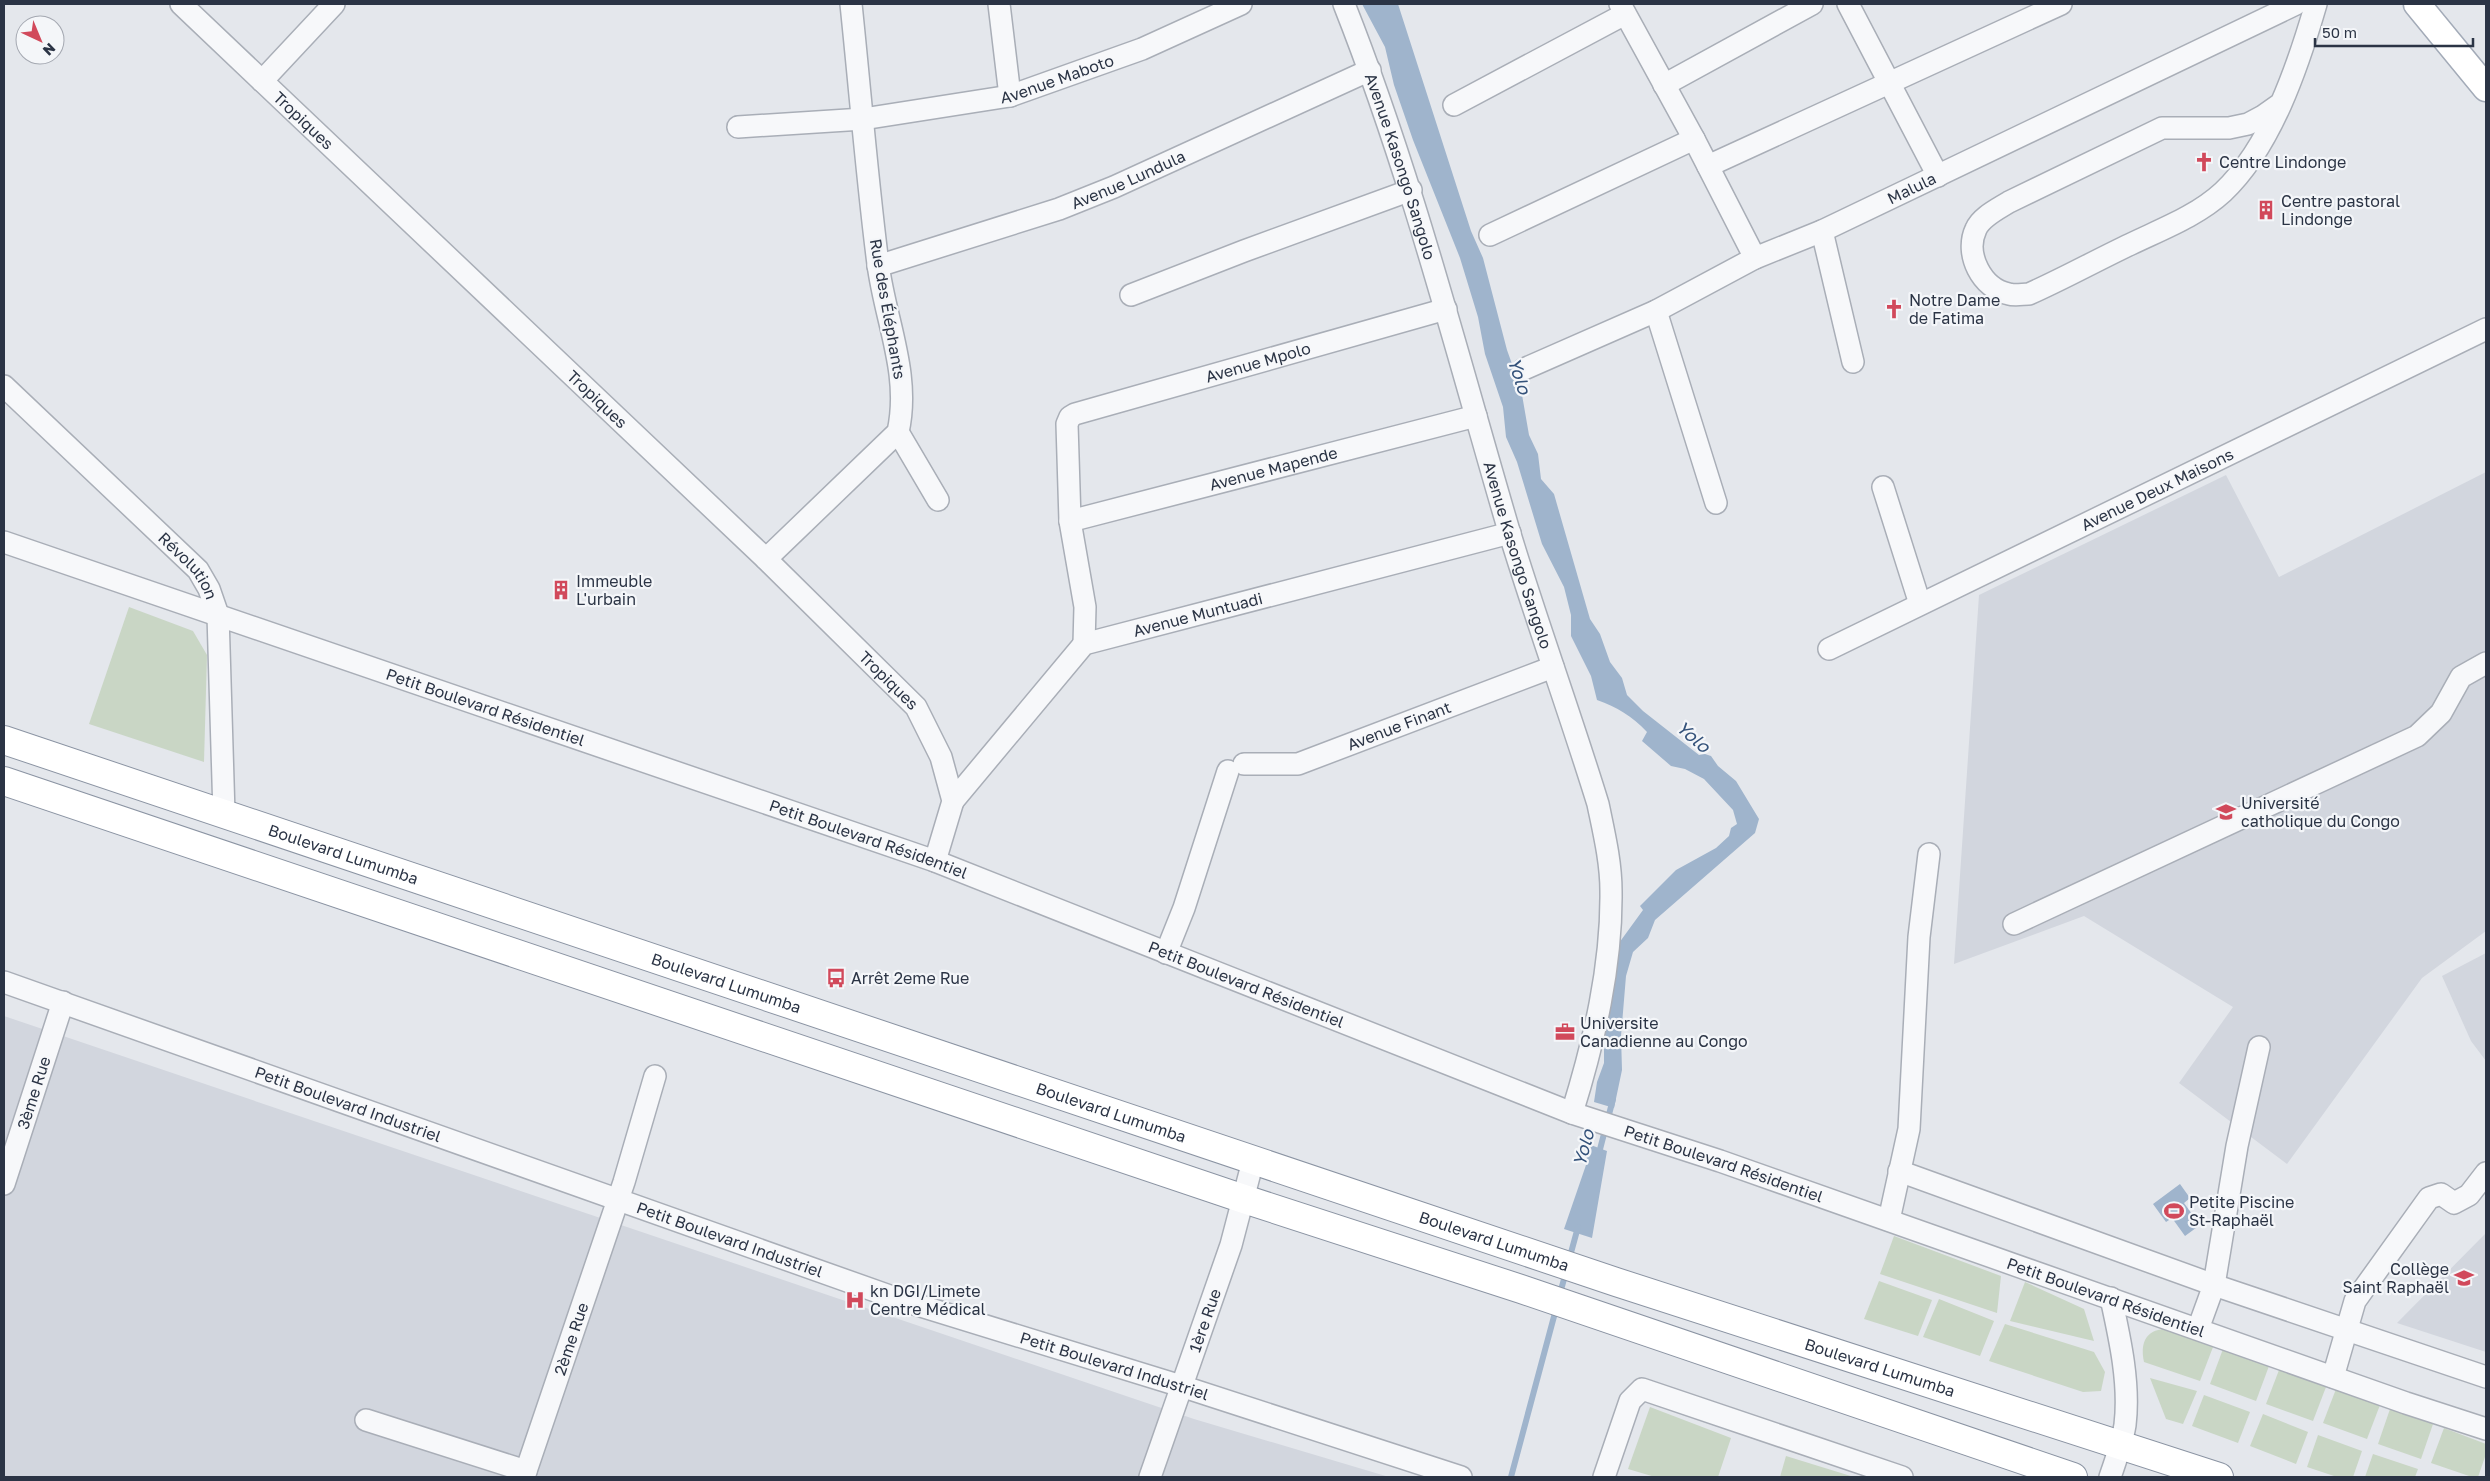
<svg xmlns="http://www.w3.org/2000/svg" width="2490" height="1481" font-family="'Golos Text',sans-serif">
<rect width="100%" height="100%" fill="#e4e7ec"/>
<g fill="#d2d6de">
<polygon points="2486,472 2486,931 2422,978 2287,1164 2179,1083 2233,1007 2084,916 1954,964 1979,595 2226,475 2279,577"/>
<polygon points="2486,953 2486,1061 2471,1041 2442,976"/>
<polygon points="4,1016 1194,1419 1389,1477 4,1477"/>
<polygon points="2486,1233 2486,1352 2397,1323"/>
</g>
<g fill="#c9d6c5">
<polygon points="129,607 193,631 207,655 204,762 89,724"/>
<polygon points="1894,1236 2001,1276 1997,1313 1880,1274"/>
<polygon points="1879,1281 1932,1300 1918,1336 1864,1319"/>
<polygon points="2025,1282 2084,1309 2094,1341 2010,1321"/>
<polygon points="1939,1299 1994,1321 1980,1356 1923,1337"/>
<polygon points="2005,1324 2094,1352 2105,1372 2101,1391 2083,1392 1989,1361"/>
<path d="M2165,1329L2209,1342L2213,1347L2200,1381L2144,1362C2140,1344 2145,1330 2165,1329Z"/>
<polygon points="2223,1349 2269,1366 2256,1401 2210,1384"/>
<polygon points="2279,1370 2326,1387 2313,1421 2266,1404"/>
<polygon points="2150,1378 2197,1391 2183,1424 2166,1419"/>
<polygon points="2336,1389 2380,1405 2367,1439 2323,1423"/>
<polygon points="2204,1395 2250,1412 2238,1443 2192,1426"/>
<polygon points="1650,1407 1731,1438 1718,1477 1655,1477 1628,1469"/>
<polygon points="2390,1409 2433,1424 2421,1459 2378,1444"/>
<polygon points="2263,1414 2308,1432 2296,1464 2250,1446"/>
<polygon points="2444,1428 2486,1444 2486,1454 2478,1477 2472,1477 2431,1463"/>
<polygon points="2318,1435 2362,1451 2353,1477 2337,1477 2307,1467"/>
<polygon points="2373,1454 2418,1469 2415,1477 2365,1477"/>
<polygon points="1786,1456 1854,1477 1780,1477"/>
</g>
<g fill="#9fb4cc">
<path d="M1362,4H1398L1471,231L1483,258L1507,350L1521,389L1529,435L1538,454L1541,479L1554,494L1590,619L1600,634L1610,662L1622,678L1627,695L1643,711L1699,755L1705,754L1711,756L1718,766L1736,781L1759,819L1755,833L1655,920L1648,938L1633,952L1626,976L1621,1036L1622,1070L1614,1108L1594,1102L1597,1082L1604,1063V1010L1619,943L1643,910L1640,906L1676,870L1716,848L1729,836L1731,828L1737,824L1733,810L1704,779L1685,769L1671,766L1642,741L1647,732C1632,716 1617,707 1597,700L1591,676L1571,636V615L1564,587L1542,544L1517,462L1506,437L1503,407L1485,354L1478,317L1460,258L1413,140L1394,85L1385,47Z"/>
<polygon points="1588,1144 1607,1151 1592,1238 1564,1229 1586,1165"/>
<polygon points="2180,1184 2190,1198 2184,1203 2200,1225 2185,1236 2172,1218 2166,1222 2153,1204"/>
</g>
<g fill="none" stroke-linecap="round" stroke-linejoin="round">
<g stroke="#9fb4cc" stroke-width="6">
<polyline points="1598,1157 1613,1099"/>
<polyline points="1569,1260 1578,1227"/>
<polyline points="1559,1297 1566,1272"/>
<polyline points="1511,1477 1556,1309"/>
</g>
<defs>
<g id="minor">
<path id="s1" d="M181,4L766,559L916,707L941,757L953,801L935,861"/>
<polyline points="999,4 1010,96"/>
<path id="s2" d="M1344,4C1412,176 1457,354 1509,531C1537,623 1570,713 1598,804C1604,833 1611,862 1611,891C1612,966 1594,1042 1572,1113"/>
<polyline points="1620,4 1694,139 1755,258"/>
<polyline points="1848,4 1938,176"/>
<polyline points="262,81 334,4"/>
<polyline points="1664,85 1812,4"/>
<path d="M2280,104L2263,116L2248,124L2229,128H2162L2009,202C1998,209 1981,217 1976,229C1964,254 1982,289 2009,294C2015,296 2023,294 2029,294C2063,279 2097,260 2131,244C2162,229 2197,216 2223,192C2271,147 2298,66 2316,4"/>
<polyline points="1454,105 1625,14"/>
<path id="s3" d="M738,127L863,119L1010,96L1142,49L1241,4"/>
<polyline points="1708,166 2061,4"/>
<polyline points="1822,231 1853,362"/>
<polyline points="1490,235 1694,139"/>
<path id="s4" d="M878,266L1059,209L1114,187L1370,70"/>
<polyline points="1131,295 1244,251 1411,190"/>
<polyline points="1656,311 1716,503"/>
<path id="s5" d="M1524,369L1656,311L1755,258L1822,231L2296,4"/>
<path id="s6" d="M4,386L198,570L209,589L218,615L224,814"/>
<polyline points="898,432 938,500"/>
<polyline points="1883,487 1920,604"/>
<path id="s7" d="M1070,521L1476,416"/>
<path id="s8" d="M4,542L935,861L1572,1113L1720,1161L2406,1403L2486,1429"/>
<path d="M766,559L898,432C911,374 885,320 878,264C867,178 860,90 851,4"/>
<path id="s9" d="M1084,644L1085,607L1070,521L1067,424L1070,417L1075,414L1446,309"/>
<path id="s10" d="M1829,649L2486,329"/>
<path id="s11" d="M1244,764H1298L1553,667"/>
<path id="s12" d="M953,801L1084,644L1510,533"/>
<polyline points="2014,924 2417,736 2441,713 2461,677 2486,663"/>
<polyline points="1166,953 1184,908 1228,771"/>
<path id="s13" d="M4,982L898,1299L1181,1386L1461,1477"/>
<polyline points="1899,1171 2214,1285 2486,1377"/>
<path id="s14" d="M4,1184L63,1002"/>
<polyline points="1889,1220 1909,1129 1919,937 1929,854"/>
<polyline points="2198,1329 2214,1285 2237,1146 2259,1047"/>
<polyline points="2333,1377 2355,1301 2429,1198 2441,1194 2454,1203 2469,1195 2486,1173"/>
<polyline points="366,1420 526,1471"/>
<path id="s15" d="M524,1477L624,1182L655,1076"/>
<path id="s16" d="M1150,1477L1231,1245L1253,1161"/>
<polyline points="1604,1477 1630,1401 1642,1389 1902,1477"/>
<path d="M2110,1477C2116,1460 2122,1443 2125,1425C2130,1384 2120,1339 2111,1298"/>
</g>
<polyline id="major" points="2417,4 2486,88"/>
<g id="highway">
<path id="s17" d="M4,740L1616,1282L2219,1477"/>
<polyline points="4,781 1244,1199 1521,1289 2073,1477"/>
</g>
</defs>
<use href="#minor" stroke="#a9aeb7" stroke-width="24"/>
<use href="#major" stroke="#a3abb8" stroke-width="29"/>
<use href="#highway" stroke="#8b94a3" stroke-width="30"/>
<use href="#minor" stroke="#f7f8fa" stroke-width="21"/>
<use href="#major" stroke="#fff" stroke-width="26"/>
<use href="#highway" stroke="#fff" stroke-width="28"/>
</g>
<defs>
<symbol id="church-bare" viewBox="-9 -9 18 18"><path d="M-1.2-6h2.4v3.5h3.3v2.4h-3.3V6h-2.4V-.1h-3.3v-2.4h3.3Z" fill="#d1495b" stroke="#f4f6f9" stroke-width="2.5" paint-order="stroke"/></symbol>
<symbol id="building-bare" viewBox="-9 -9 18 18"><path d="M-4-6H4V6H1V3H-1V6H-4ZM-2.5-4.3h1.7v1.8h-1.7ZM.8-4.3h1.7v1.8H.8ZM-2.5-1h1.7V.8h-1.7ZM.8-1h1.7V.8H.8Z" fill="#d1495b" stroke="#f4f6f9" stroke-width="2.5" paint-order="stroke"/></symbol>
<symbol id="university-bare" viewBox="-9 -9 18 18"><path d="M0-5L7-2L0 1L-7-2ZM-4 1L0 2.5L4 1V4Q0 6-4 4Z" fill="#d1495b" stroke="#f4f6f9" stroke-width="2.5" paint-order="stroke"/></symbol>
<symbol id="bus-bare" viewBox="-9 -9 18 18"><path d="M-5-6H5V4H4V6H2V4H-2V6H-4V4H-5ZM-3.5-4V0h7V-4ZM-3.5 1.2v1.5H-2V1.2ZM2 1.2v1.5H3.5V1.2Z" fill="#d1495b" stroke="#f4f6f9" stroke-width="2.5" paint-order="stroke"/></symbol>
<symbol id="office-bare" viewBox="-9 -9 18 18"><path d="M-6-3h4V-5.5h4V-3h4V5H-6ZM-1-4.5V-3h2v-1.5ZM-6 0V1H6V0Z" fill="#d1495b" stroke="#f4f6f9" stroke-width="2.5" paint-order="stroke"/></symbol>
<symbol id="stadium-bare" viewBox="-9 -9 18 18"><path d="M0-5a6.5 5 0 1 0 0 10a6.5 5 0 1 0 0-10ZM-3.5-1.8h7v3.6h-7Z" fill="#d1495b" stroke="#f4f6f9" stroke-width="2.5" paint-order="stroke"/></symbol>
<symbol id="school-bare" viewBox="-9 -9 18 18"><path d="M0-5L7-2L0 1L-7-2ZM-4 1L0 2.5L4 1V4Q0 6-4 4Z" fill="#d1495b" stroke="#f4f6f9" stroke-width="2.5" paint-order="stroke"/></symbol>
<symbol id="hospital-bare" viewBox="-9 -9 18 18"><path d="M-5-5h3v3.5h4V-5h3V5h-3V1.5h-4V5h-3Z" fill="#d1495b" stroke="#f4f6f9" stroke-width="2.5" paint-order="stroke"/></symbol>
</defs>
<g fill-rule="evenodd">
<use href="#church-bare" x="2190" y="148" width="28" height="28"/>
<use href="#building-bare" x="2252" y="196" width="28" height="28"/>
<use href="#church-bare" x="1880" y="295" width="28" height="28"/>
<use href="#building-bare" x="547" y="576" width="28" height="28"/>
<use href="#university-bare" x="2212" y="798" width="28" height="28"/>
<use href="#bus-bare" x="822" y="964" width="28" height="28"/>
<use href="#office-bare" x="1551" y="1018" width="28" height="28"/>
<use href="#stadium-bare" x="2160" y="1197" width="28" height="28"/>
<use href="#school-bare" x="2450" y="1264" width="28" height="28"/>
<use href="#hospital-bare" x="841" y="1286" width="28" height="28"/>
</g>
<g text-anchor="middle" stroke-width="4.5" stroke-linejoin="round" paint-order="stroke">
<g font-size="16" fill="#2b3445" stroke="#f4f6f9">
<text dy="6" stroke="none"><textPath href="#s3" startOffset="324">Avenue Maboto</textPath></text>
<text dy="6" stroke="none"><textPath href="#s1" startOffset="169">Tropiques</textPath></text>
<text dy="6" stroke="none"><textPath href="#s2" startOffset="172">Avenue Kasongo Sangolo</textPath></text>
<text dy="6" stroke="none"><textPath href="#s4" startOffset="265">Avenue Lundula</textPath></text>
<text dy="6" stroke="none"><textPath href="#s5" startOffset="428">Malula</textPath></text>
<text transform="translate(888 309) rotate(80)" y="6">Rue des Éléphants</text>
<text dy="6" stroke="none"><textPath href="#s9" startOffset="425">Avenue Mpolo</textPath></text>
<text dy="6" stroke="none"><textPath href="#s1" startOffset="574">Tropiques</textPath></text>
<text dy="6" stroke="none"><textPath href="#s7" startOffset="210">Avenue Mapende</textPath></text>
<text dy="6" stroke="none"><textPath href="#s10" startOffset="365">Avenue Deux Maisons</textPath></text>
<text dy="6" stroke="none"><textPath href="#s2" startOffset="578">Avenue Kasongo Sangolo</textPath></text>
<text dy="6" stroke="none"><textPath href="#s6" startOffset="258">Révolution</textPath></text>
<text dy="6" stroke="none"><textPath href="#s12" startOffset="322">Avenue Muntuadi</textPath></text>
<text dy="6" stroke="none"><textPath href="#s1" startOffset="979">Tropiques</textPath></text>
<text dy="6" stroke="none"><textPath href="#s8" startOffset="509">Petit Boulevard Résidentiel</textPath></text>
<text dy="6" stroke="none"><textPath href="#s11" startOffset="162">Avenue Finant</textPath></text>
<text dy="6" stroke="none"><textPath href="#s8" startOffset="914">Petit Boulevard Résidentiel</textPath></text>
<text dy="6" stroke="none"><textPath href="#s17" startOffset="358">Boulevard Lumumba</textPath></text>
<text dy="6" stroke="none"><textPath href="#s17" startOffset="762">Boulevard Lumumba</textPath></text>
<text dy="6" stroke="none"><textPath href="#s8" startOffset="1319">Petit Boulevard Résidentiel</textPath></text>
<text dy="6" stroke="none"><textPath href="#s14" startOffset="96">3ème Rue</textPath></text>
<text dy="6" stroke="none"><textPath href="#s13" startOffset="365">Petit Boulevard Industriel</textPath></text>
<text dy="6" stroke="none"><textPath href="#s17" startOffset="1168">Boulevard Lumumba</textPath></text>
<text dy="6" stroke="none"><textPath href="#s8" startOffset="1829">Petit Boulevard Résidentiel</textPath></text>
<text dy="6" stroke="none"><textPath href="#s13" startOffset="770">Petit Boulevard Industriel</textPath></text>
<text dy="6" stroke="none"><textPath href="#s17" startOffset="1572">Boulevard Lumumba</textPath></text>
<text dy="6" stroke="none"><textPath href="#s8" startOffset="2234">Petit Boulevard Résidentiel</textPath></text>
<text dy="6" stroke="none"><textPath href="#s16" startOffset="166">1ère Rue</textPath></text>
<text dy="6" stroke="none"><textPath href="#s15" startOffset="146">2ème Rue</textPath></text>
<text dy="6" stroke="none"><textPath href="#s13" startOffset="1175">Petit Boulevard Industriel</textPath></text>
<text dy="6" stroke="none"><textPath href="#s17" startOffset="1978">Boulevard Lumumba</textPath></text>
</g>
<g font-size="16" fill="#2b3445" stroke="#f4f6f9" text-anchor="start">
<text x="2219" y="168">Centre Lindonge</text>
<text x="2281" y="207">Centre pastoral<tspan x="2281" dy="18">Lindonge</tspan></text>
<text x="1909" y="306">Notre Dame<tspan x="1909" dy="18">de Fatima</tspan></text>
<text x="576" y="587">Immeuble<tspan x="576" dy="18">L'urbain</tspan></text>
<text x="2241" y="809">Université<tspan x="2241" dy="18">catholique du Congo</tspan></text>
<text x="851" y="984">Arrêt 2eme Rue</text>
<text x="1580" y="1029">Universite<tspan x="1580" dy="18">Canadienne au Congo</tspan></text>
<text x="2189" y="1208">Petite Piscine<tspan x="2189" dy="18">St-Raphaël</tspan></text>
<text x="2449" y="1275" text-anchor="end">Collège<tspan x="2449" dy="18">Saint Raphaël</tspan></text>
<text x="870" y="1297">kn DGI/Limete<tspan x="870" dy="18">Centre Médical</tspan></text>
</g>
<g font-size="18" font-style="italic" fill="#34527a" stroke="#f4f6f9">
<text transform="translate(1519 376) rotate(72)" y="6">Yolo</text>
<text transform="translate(1693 737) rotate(41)" y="6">Yolo</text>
<text transform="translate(1584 1148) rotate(-75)" y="6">Yolo</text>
</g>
</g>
<rect width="2490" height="1481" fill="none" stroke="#2b3445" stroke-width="10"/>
<g transform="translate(40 40) rotate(136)"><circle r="24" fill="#f4f6f9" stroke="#a4a8b1"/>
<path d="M0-4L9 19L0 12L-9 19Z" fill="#d1495b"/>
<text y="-8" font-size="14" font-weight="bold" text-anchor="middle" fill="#2b3445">N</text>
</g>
<path d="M2315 38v8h158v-8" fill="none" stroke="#2b3445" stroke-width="2.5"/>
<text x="2322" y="38" font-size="15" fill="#2b3445" stroke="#f4f6f9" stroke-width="4" paint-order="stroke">50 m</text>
</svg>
